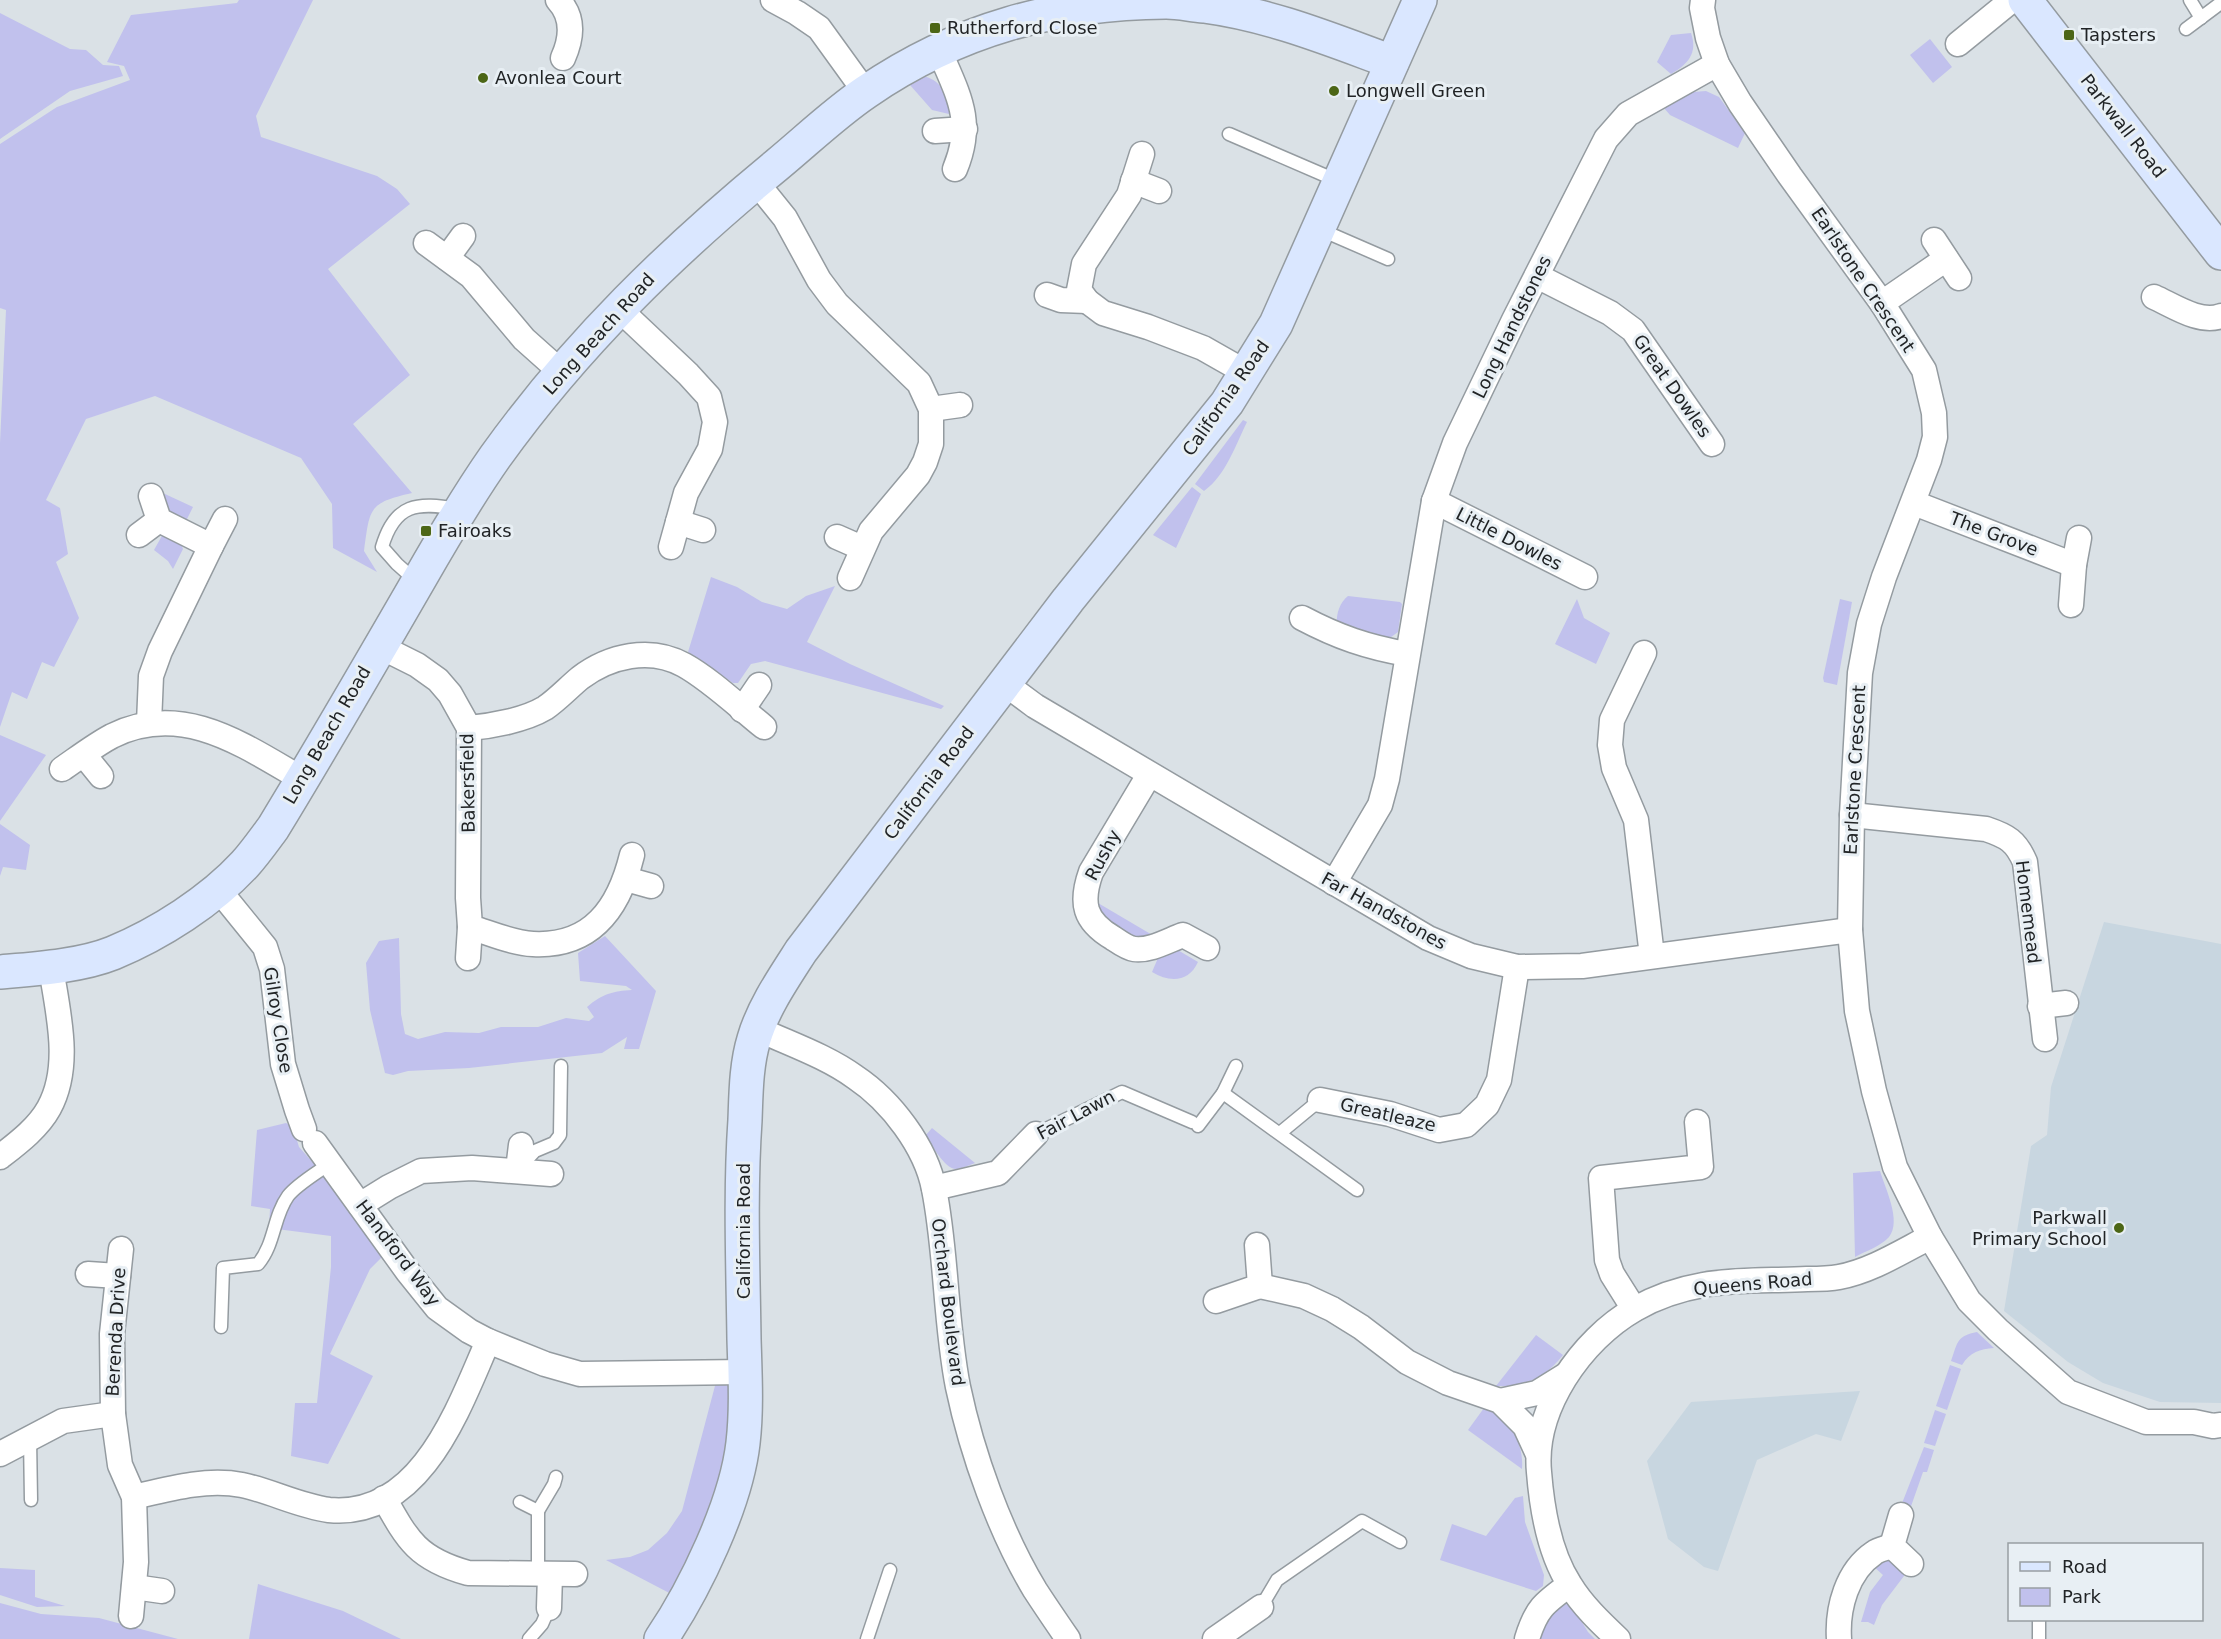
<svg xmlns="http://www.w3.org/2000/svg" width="2221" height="1639" font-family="'DejaVu Sans',sans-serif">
<rect width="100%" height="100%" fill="#dae1e6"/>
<g fill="#c8d6e0">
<polygon points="2104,922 2221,944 2221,1403 2160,1402 2103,1383 2068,1362 2004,1311 2031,1146 2047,1135 2051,1087"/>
<polygon points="1860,1391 1841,1441 1816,1434 1757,1460 1718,1571 1704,1567 1668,1539 1647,1461 1691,1402"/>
</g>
<g fill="#c1c1ed">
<path d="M239,0H313L256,116L261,137L377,176L397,189L410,204L328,269L410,375L353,424L412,493C368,503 370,508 364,551L377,572L333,548L332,504L301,458L155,396L86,419L46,500L60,508L68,554L56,562L79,618L54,667L42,662L27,699L12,692L0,727V443L6,310L0,308V144L57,107L130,80L124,66L107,62L131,15L237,3Z"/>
<polygon points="0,13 70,49 86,50 103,65 119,66 123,76 70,91 0,139"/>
<path d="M1691,33C1698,53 1688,64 1671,74L1657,62L1671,35Z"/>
<polygon points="1930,39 1952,67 1933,83 1910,55"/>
<path d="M922,76C940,79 945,92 952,108L949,114L932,110L910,85L909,77Z"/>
<polygon points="1706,91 1719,97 1745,133 1738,148 1670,115 1664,108 1693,92"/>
<path d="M1243,420L1247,422C1235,446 1226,475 1204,491L1195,484Z"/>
<polygon points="1192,487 1201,494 1176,548 1153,535"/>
<path d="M165,494L193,507L185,523C173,516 167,510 161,497Z"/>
<polygon points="163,534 181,544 183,549 173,569 168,561 154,550"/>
<polygon points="711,577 737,587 762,602 787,609 806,596 835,586 807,642 850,664 944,706 941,709 765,661 751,664 738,683 733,683 688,652"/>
<path d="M1348,596L1400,602L1402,604L1398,632L1387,640L1337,623C1336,614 1340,602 1348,596Z"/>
<polygon points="1577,599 1584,618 1610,633 1596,664 1555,644"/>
<polygon points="1840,599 1852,602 1837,685 1824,682 1823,678"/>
<polygon points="0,735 46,755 0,821"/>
<polygon points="0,824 30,845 26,870 3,867 0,876"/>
<polygon points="1094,903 1098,903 1154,936 1141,941 1109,926"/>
<path d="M605,936L656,991L639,1049H624L627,1037L602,1053L469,1068L408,1071L393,1075L385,1073L370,1010L366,963L379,941L399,938L401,1014L405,1034L418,1039L445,1032L479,1033L501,1027H538L566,1018L589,1021L594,1017L587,1007C602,994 613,991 632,990L626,986L580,981L578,953Z"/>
<path d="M1176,949L1198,962C1189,982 1170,983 1152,972L1158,958Z"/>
<polygon points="286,1123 293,1127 299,1147 334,1186 382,1257 370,1269 330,1354 373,1376 328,1464 291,1456 295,1403 317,1403 331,1267 331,1236 269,1228 270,1209 251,1206 257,1130"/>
<path d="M932,1128L975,1163C969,1165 963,1168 957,1169C945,1170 931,1144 926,1135Z"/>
<path d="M1880,1171C1885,1188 1902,1221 1889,1237C1881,1246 1866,1251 1855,1257L1853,1173Z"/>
<path d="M1977,1332L1994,1348C1980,1349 1970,1352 1962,1365L1951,1361C1958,1341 1957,1336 1977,1332Z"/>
<path d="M1536,1335L1563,1355C1545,1378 1525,1387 1496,1386Z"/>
<polygon points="1950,1365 1961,1369 1947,1410 1936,1406"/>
<polygon points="716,1382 728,1386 734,1392 735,1443 677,1597 606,1560 630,1557 648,1550 667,1533 682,1511"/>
<path d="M1484,1408C1510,1415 1524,1444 1522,1469L1468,1430Z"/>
<polygon points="1935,1410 1946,1414 1935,1446 1924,1443"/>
<polygon points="1924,1447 1934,1450 1927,1472 1923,1472 1908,1515 1899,1511"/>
<polygon points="1523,1496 1525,1522 1544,1575 1543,1586 1536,1591 1440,1560 1452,1524 1486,1536 1515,1498"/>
<polygon points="1891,1559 1907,1572 1882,1605 1874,1625 1868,1622 1861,1622 1870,1592 1883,1575 1872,1565 1878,1561"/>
<polygon points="0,1568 35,1570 35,1597 65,1606 37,1607 0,1595"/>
<polygon points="258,1584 343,1611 401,1639 249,1639"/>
<polygon points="0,1603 41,1614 99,1618 178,1639 0,1639"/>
<polygon points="1566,1604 1572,1606 1588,1632 1595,1639 1536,1639 1545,1615"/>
</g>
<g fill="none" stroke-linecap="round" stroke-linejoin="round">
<defs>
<g id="lane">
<polyline points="2190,0 2201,18"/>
<polyline points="2186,29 2218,5"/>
<polyline points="1229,134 1338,181"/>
<polyline points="1319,229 1388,259"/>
<path d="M416,581L397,564L382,547C395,503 417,502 458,509"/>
<polyline points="1223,1093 1357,1190"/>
<polyline points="1198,1126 1223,1093 1236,1066"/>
<polyline points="1280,1133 1320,1100"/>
<polyline points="1036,1134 1122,1092 1192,1122"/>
<polyline points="522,1165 535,1151 554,1143 560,1135 561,1066"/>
<path d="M221,1327L223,1268L258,1264C275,1244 273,1217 288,1196C296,1185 318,1172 329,1164"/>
<polyline points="30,1438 31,1500"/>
<polyline points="520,1502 538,1511 538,1574"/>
<polyline points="538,1511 554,1484 556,1477"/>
<polyline points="1261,1607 1277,1580 1362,1521 1400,1542"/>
<polyline points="2039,1620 2039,1639"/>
<polyline points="529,1639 542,1624 549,1608"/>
<polyline points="867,1639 890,1570"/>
</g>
<g id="street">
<path d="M558,0C574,17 572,38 563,58"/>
<polyline points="773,0 797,13 819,28 866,93"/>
<polyline points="1703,0 1702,8 1708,38 1717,64 1740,103 1790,176 1882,303 1924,370 1934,413 1935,437 1929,460 1884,577 1869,624 1860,673 1852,815 1850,930 1857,1011 1874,1091 1895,1167 1930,1237 1969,1301 1998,1330 2068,1392 2146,1422 2194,1422 2213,1426 2221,1425"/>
<polyline points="1958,44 2012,0"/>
<path d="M939,50C958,95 975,121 955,169"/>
<polyline points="935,131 965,129"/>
<polyline points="1142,154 1129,195 1084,264 1079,290 1087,301 1103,313 1148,327 1203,348 1247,373"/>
<polyline points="1133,181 1159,191"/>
<polyline points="756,182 785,218 819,280 837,304 919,383 931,409 931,444 925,462 918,475 871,531 850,578"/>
<polyline points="1934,240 1959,278"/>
<polyline points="426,243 471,276 524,339 561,372"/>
<polyline points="447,258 463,236"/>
<polyline points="1537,276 1610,313 1633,330 1712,444"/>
<polyline points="1047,295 1061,300 1087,301"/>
<path d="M2154,297C2174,306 2200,324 2221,316"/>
<polyline points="1882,303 1946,259"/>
<polyline points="618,308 688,374 709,397 715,422 710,449 686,493 671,547"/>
<polyline points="931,409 960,405"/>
<polyline points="1434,501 1585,577"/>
<polyline points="1914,503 2074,565"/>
<polyline points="678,522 703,530"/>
<polyline points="139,535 159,520"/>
<polyline points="837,537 862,548"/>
<polyline points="211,546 225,519"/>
<polyline points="2071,605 2074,565 2079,538"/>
<path d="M1302,618C1338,637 1367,647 1407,654"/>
<path d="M379,646L417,665L438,680L450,694L469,728L468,898L470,927C490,933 512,943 533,944C592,947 619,908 632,855"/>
<polyline points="1644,653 1612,720 1610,745 1614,768 1636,820 1652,956"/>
<polyline points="1004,683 1035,706 1428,938 1471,956 1517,967 1582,966 1850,930"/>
<polyline points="742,710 759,685"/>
<polyline points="149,723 151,676 160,651 211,546 159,520 151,496"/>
<path d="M469,728C492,726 525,720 545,708C557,700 568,688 580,678C609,656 650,646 684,665C711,680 739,707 764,727"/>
<polyline points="84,755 101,776"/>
<path d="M62,769C78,758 95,745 112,736C182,701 243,745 302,779"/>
<path d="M1149,775L1091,872C1080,903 1084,921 1113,938C1119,942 1127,948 1134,949C1150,951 1167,941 1183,935L1207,948"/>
<path d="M1852,815L1986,829C2007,836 2016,841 2025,862L2045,1039"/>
<polyline points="626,879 651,886"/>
<polyline points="1334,883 1380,805 1387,779 1434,501 1455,443 1514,320 1606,139 1628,114 1717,64"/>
<polyline points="218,889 265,947 272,969 283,1064 297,1110 304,1129"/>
<polyline points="468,958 470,927"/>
<polyline points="2040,1006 2066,1003"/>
<path d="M758,1029C790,1044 826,1056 855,1077C891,1101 926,1147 934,1189C947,1254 945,1322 958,1387C972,1454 1000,1532 1035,1590C1046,1607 1057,1623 1068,1639"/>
<polyline points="1320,1100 1390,1114 1439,1130 1466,1125 1487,1105 1499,1080 1517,967"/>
<polyline points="315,1143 408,1272 437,1308 469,1331 488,1341 545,1364 580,1374 745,1372"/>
<path d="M0,1157C18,1143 38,1128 49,1108C72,1066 58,1013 51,968"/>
<polyline points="518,1170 521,1145"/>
<polyline points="934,1188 998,1173 1036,1134"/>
<polyline points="360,1205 389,1187 421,1171 472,1168 551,1174"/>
<polyline points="121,1249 112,1334 113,1414 120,1465 134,1497 136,1562 131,1616"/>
<polyline points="88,1274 118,1276"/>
<polyline points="1260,1286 1304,1296 1332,1309 1361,1327 1407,1362 1448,1383 1500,1401 1525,1426 1537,1452"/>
<polyline points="1216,1301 1260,1286 1257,1245"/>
<polyline points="1634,1309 1612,1274 1607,1260 1601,1178 1701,1167 1697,1122"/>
<polyline points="1500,1401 1537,1393 1566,1375"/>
<polyline points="0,1454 63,1421 113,1414"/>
<path d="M134,1497C168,1489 206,1478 242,1485C271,1491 299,1506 329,1510C421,1519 459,1407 488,1341"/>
<path d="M384,1498C408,1541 418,1559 468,1573L575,1574"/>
<polyline points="1901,1515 1892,1546 1911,1564"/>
<polyline points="134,1587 162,1591"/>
<polyline points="549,1608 550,1575"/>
<polyline points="1215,1639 1261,1607"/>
<path d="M1527,1639C1536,1609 1544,1603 1569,1585"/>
<path d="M1618,1639C1601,1623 1582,1605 1570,1585C1549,1553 1542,1510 1539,1472C1533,1409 1581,1340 1635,1309C1656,1297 1680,1289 1703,1285C1737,1279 1773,1281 1807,1279C1817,1279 1829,1279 1839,1277C1871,1271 1901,1252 1930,1237"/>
<path d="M1839,1639C1837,1608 1847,1571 1874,1553C1879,1549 1887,1548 1892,1546"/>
</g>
<g id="secondary">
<polyline points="2025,0 2221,253"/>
<path d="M0,972C35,969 81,966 113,953C159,934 211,901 245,864C255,853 264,840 273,828C323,746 371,663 419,580C443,538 467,497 495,457C576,344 671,252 778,164C807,140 835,113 866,92C958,29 1055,3 1166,2C1179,2 1191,5 1204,6C1271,15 1329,39 1392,62"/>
<path d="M661,1639C695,1589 736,1504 743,1443C747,1409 745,1373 744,1339C743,1266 740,1193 745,1120C746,1094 746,1065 754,1039C763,1008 783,979 801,951L1068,600L1227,403L1276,324L1420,0"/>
</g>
</defs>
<use href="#lane" stroke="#949ba0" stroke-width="15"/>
<use href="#street" stroke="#949ba0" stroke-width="27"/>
<use href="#secondary" stroke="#949ba0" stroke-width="36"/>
<use href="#lane" stroke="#fff" stroke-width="12"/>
<use href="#street" stroke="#fff" stroke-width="24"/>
<use href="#secondary" stroke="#dae7ff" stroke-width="33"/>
</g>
<g fill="#4c6616" stroke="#e8eff4" stroke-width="2">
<rect x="929" y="22" width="12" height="12" rx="3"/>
<rect x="2063" y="29" width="12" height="12" rx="3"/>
<circle cx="483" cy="78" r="6"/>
<circle cx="1334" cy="91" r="6"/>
<rect x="420" y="525" width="12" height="12" rx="3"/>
<circle cx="2119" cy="1228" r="6"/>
</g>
<g text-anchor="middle" stroke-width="6" stroke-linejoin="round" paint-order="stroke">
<g font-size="18" fill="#212426" stroke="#e8eff4" text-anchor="start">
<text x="947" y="34">Rutherford Close</text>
<text x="2081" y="41">Tapsters</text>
<text x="495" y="84">Avonlea Court</text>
<text x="1346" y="97">Longwell Green</text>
<text x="438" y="537">Fairoaks</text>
<text x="2107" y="1224" text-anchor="end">Parkwall<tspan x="2107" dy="21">Primary School</tspan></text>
</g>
<g font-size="18" fill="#212426" stroke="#e8eff4">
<text transform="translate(2123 126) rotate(52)" y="6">Parkwall Road</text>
<text transform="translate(1863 280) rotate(56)" y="6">Earlstone Crescent</text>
<text transform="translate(1512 327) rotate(-64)" y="6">Long Handstones</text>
<text transform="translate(599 334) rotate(-48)" y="6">Long Beach Road</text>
<text transform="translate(1672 386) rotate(55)" y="6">Great Dowles</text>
<text transform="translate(1226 398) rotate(-55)" y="6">California Road</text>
<text transform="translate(1994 534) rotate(21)" y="6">The Grove</text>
<text transform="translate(1509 539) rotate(27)" y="6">Little Dowles</text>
<text transform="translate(327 735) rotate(-60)" y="6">Long Beach Road</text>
<text transform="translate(1855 770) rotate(-87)" y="6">Earlstone Crescent</text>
<text transform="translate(468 783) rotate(-91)" y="6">Bakersfield</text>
<text transform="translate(929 783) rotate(-53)" y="6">California Road</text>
<text transform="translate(1103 855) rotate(-62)" y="6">Rushy</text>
<text transform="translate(1384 911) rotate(29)" y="6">Far Handstones</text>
<text transform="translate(2028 912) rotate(83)" y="6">Homemead</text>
<text transform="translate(278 1020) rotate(81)" y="6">Gilroy Close</text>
<text transform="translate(1076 1115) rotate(-28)" y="6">Fair Lawn</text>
<text transform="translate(1388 1115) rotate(13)" y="6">Greatleaze</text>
<text transform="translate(744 1231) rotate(-90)" y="6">California Road</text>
<text transform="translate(398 1253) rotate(53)" y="6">Handford Way</text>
<text transform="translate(1753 1284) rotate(-5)" y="6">Queens Road</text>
<text transform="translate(948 1302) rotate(83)" y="6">Orchard Boulevard</text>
<text transform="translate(116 1332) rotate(-87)" y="6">Berenda Drive</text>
</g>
</g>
<rect x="2008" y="1543" width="195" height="78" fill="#e8eff4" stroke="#989ea2" stroke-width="1.5"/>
<rect x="2020" y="1562" width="30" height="9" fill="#dae7ff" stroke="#989ea2" stroke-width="1.5"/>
<text x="2062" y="1573" font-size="18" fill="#212426">Road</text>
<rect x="2020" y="1588" width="30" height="18" fill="#c1c1ed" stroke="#989ea2" stroke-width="1.5"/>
<text x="2062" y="1603" font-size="18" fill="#212426">Park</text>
</svg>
